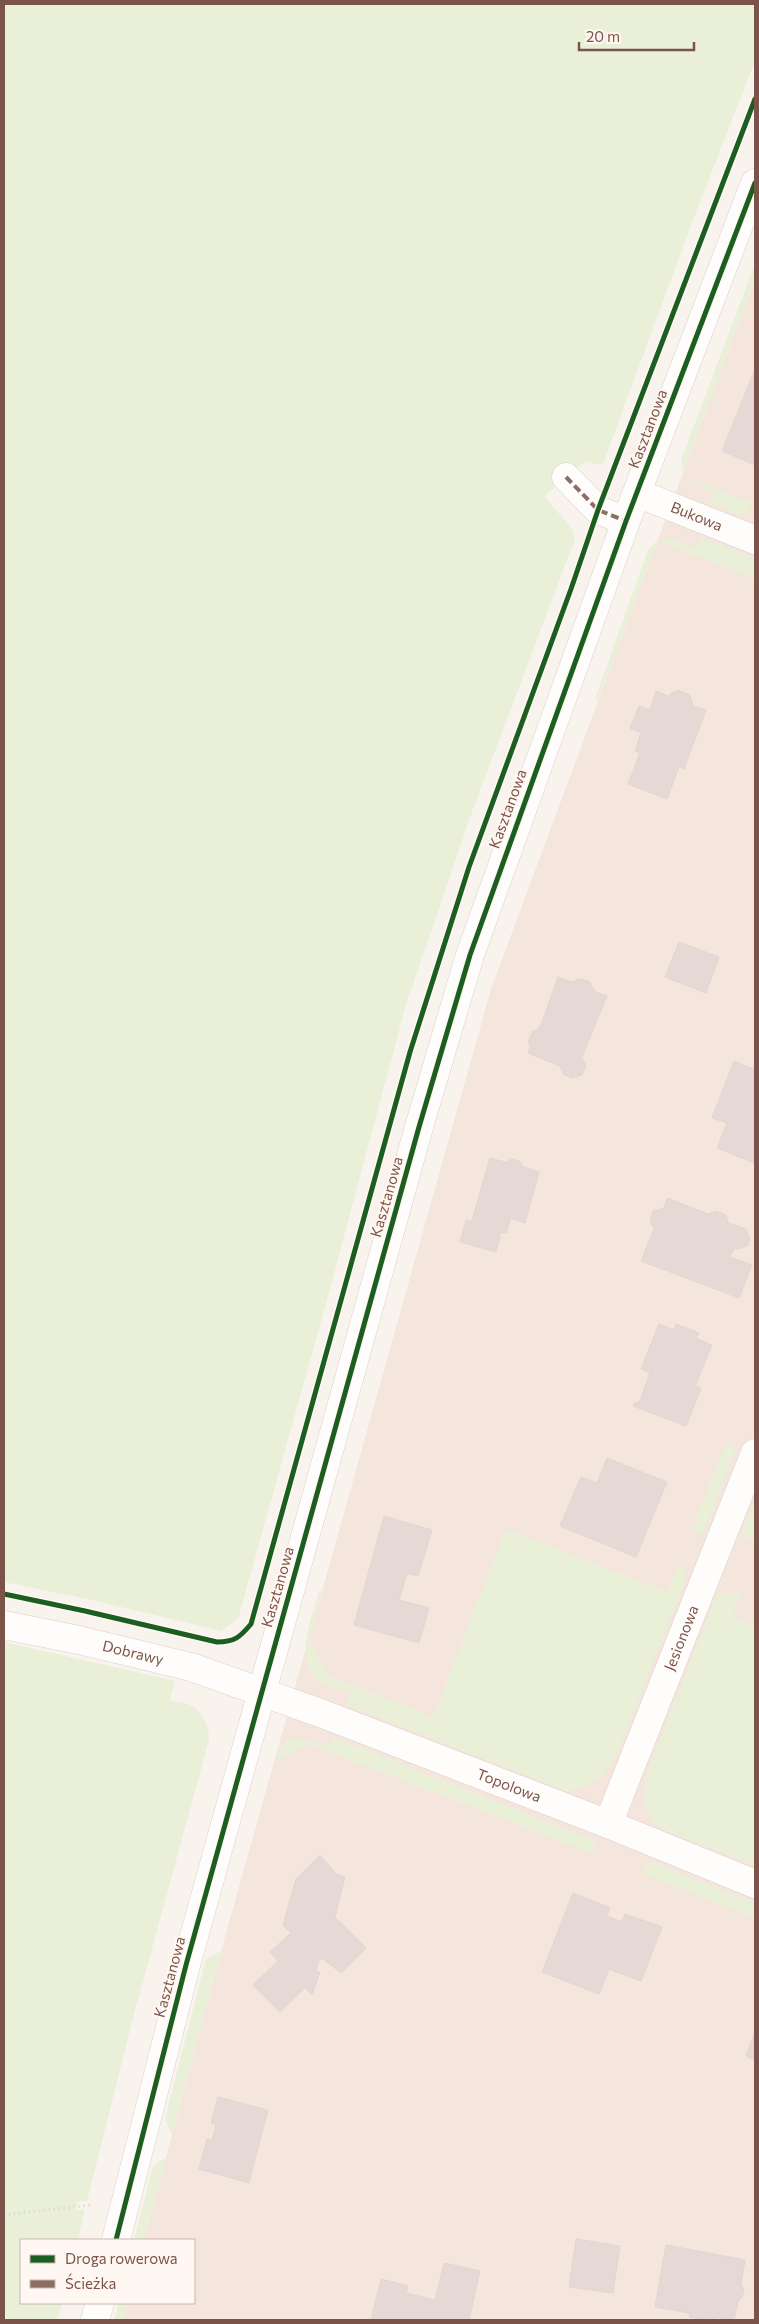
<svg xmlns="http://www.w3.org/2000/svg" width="759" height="2324" font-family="Commissioner,sans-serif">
<rect width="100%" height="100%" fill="#f9f3ee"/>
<polygon fill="#f4e6dc" points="755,279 755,2320 123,2320 128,2303 194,2303 194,2240 144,2240 221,1951 491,989"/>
<g fill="#e9f0d7">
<polygon points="4,4 755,4 755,61 693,220 603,464 595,464 586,461 544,496 573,530 575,539 472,812 406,1005 327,1300 238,1619 221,1631 88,1599 4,1582"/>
<polygon points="755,264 755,279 683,472 681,460"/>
<polygon points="687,478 752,503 746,517 711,503 715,493 693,484"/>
<path d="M700,537L755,558V579L658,541L598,700L595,699L648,550C662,531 677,542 696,548Z"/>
<polygon points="726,1443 734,1447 735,1451 703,1535 692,1530"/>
<polygon points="755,1500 755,1541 741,1536"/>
<path d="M506,1529L667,1592L678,1565L684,1567L686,1579L614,1760C602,1781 588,1788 565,1791L346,1704L350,1693C340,1690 330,1687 321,1682C291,1666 312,1617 319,1592L322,1590L309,1638L328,1676L433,1717Z"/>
<path d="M718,1592L741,1595L732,1617L755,1626V1865L662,1829C640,1814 644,1796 648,1771Z"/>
<path d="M4,1642L175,1681L170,1700C177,1702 184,1702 190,1705C202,1710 210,1728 209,1740L136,2007L87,2201L77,2202L75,2211L85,2209L78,2240H21V2303H62L57,2320H4Z"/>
<path d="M333,1737L596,1841L591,1853L309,1744L275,1761C283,1729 305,1738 329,1747Z"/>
<polygon points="648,1861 755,1903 755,1918 643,1874"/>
<polygon points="221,1951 172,2135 165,2119 206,1959"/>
<polygon points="166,2157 144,2240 134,2240 153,2166"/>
<polygon points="119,2303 128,2303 123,2320 114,2320"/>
</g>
<g fill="#e6d9d5" stroke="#e3d5cf">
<polygon points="754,372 755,372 755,465 722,451"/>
<polygon points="678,690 690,695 693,706 706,710 684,769 679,767 667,799 628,784 640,753 635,751 641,733 630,728 639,706 650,710 656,691 670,697 670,694"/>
<polygon points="679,942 719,957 706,993 665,977"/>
<polygon points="558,977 571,982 581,979 590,982 594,991 607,996 582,1057 586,1066 582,1075 572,1078 563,1074 560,1066 528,1053 531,1046 528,1042 533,1031 537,1030 541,1025"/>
<polygon points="734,1061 753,1069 755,1064 754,1163 717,1148 727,1123 712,1118"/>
<polygon points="490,1158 505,1162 512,1159 519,1161 524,1167 539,1172 525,1223 511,1218 506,1233 501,1232 496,1252 460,1242 466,1220 472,1221"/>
<polygon points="667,1198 708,1214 715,1211 726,1215 728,1223 746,1229 750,1239 747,1246 738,1249 734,1248 730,1257 752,1265 739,1298 641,1261 654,1229 650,1221 653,1211 664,1208"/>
<polygon points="659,1324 674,1330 676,1324 699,1333 696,1338 712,1345 695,1386 701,1388 686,1426 633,1406 635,1402 639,1403 650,1373 641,1369"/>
<polygon points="607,1458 667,1482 636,1557 560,1526 581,1477 597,1483"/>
<polygon points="384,1516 432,1530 418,1576 407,1573 399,1600 429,1608 419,1643 354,1625"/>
<polygon points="320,1855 336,1874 345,1877 335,1917 366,1948 341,1973 322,1958 318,1962 316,1972 320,1972 312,1995 305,1988 280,2012 253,1985 278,1961 270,1952 291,1933 283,1925 296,1879"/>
<polygon points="573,1893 610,1908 607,1916 622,1922 625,1914 662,1927 641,1981 609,1969 599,1994 542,1972"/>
<polygon points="755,2032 755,2060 746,2056"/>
<polygon points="218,2097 268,2110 249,2183 199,2169 207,2139 212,2141 216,2125 211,2123"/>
<polygon points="576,2239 620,2246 613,2293 569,2287"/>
<polygon points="666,2245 745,2260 741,2285 744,2289 742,2298 738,2301 734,2320 715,2317 715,2320 706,2320 689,2317 690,2313 655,2307"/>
<polygon points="444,2263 480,2271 469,2320 371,2320 381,2279 408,2286 406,2293 435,2300"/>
</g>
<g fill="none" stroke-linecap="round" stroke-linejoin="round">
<defs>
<g id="minor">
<polyline points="566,477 598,510 626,521"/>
<path id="s1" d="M637,493L755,540"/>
<path id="s2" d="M4,1625L79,1640L191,1667L323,1714L608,1824L755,1884"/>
<path id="s3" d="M608,1824L755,1453"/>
<polyline points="116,2240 186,1965 419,1127 470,955 626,521 755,183"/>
<polyline points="95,2320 100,2303"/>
</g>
</defs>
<use href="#minor" stroke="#d9cfca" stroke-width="29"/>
<polyline stroke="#dcd1ce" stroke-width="3" stroke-dasharray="1 4" stroke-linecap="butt" points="4,2215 91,2205"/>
<use href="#minor" stroke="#fefdfc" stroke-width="28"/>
<polyline stroke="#8d6e63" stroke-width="4" stroke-dasharray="8 4" stroke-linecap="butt" points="566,477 598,510 626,521"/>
<defs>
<g id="cycleway">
<path d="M4,1594L85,1611L217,1642C235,1642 240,1637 251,1624L410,1052L469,867L571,589L598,510L755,99"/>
<polyline points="116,2240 186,1965 419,1127 470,955 626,521 755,183"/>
</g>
</defs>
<use href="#cycleway" stroke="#fff7f1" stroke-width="8"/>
<use href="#cycleway" stroke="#1b5e20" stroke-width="5"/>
</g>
<g text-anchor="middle" stroke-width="4" stroke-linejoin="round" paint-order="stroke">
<g font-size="15" fill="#7c5349" stroke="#fff7f1">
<text transform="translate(648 429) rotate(-69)" y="5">Kasztanowa</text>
<text dy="5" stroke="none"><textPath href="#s1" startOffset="64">Bukowa</textPath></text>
<text transform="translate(508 809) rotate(-70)" y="5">Kasztanowa</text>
<text transform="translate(387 1197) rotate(-74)" y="5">Kasztanowa</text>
<text transform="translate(278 1587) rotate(-74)" y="5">Kasztanowa</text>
<text dy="5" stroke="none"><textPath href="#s3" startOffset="200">Jesionowa</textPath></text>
<text dy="5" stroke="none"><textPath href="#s2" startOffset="132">Dobrawy</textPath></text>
<text dy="5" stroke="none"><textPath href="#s2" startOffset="531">Topolowa</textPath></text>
<text transform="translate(170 1977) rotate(-75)" y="5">Kasztanowa</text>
</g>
</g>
<rect width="759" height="2324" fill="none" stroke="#7c5349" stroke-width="10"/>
<rect x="20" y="2239" width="175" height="65" fill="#fff7f1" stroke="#cbb5ae"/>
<rect x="30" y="2255" width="25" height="8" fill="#1b5e20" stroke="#cbb5ae"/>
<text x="65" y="2264" font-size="15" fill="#7c5349">Droga rowerowa</text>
<rect x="30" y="2280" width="25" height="8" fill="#8d6e63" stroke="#cbb5ae"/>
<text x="65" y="2289" font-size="15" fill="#7c5349">Ścieżka</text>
<path d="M579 42v8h115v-8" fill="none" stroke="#7c5349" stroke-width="2.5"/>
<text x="586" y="42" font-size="15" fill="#7c5349" stroke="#fff7f1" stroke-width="4" paint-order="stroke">20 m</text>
</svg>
